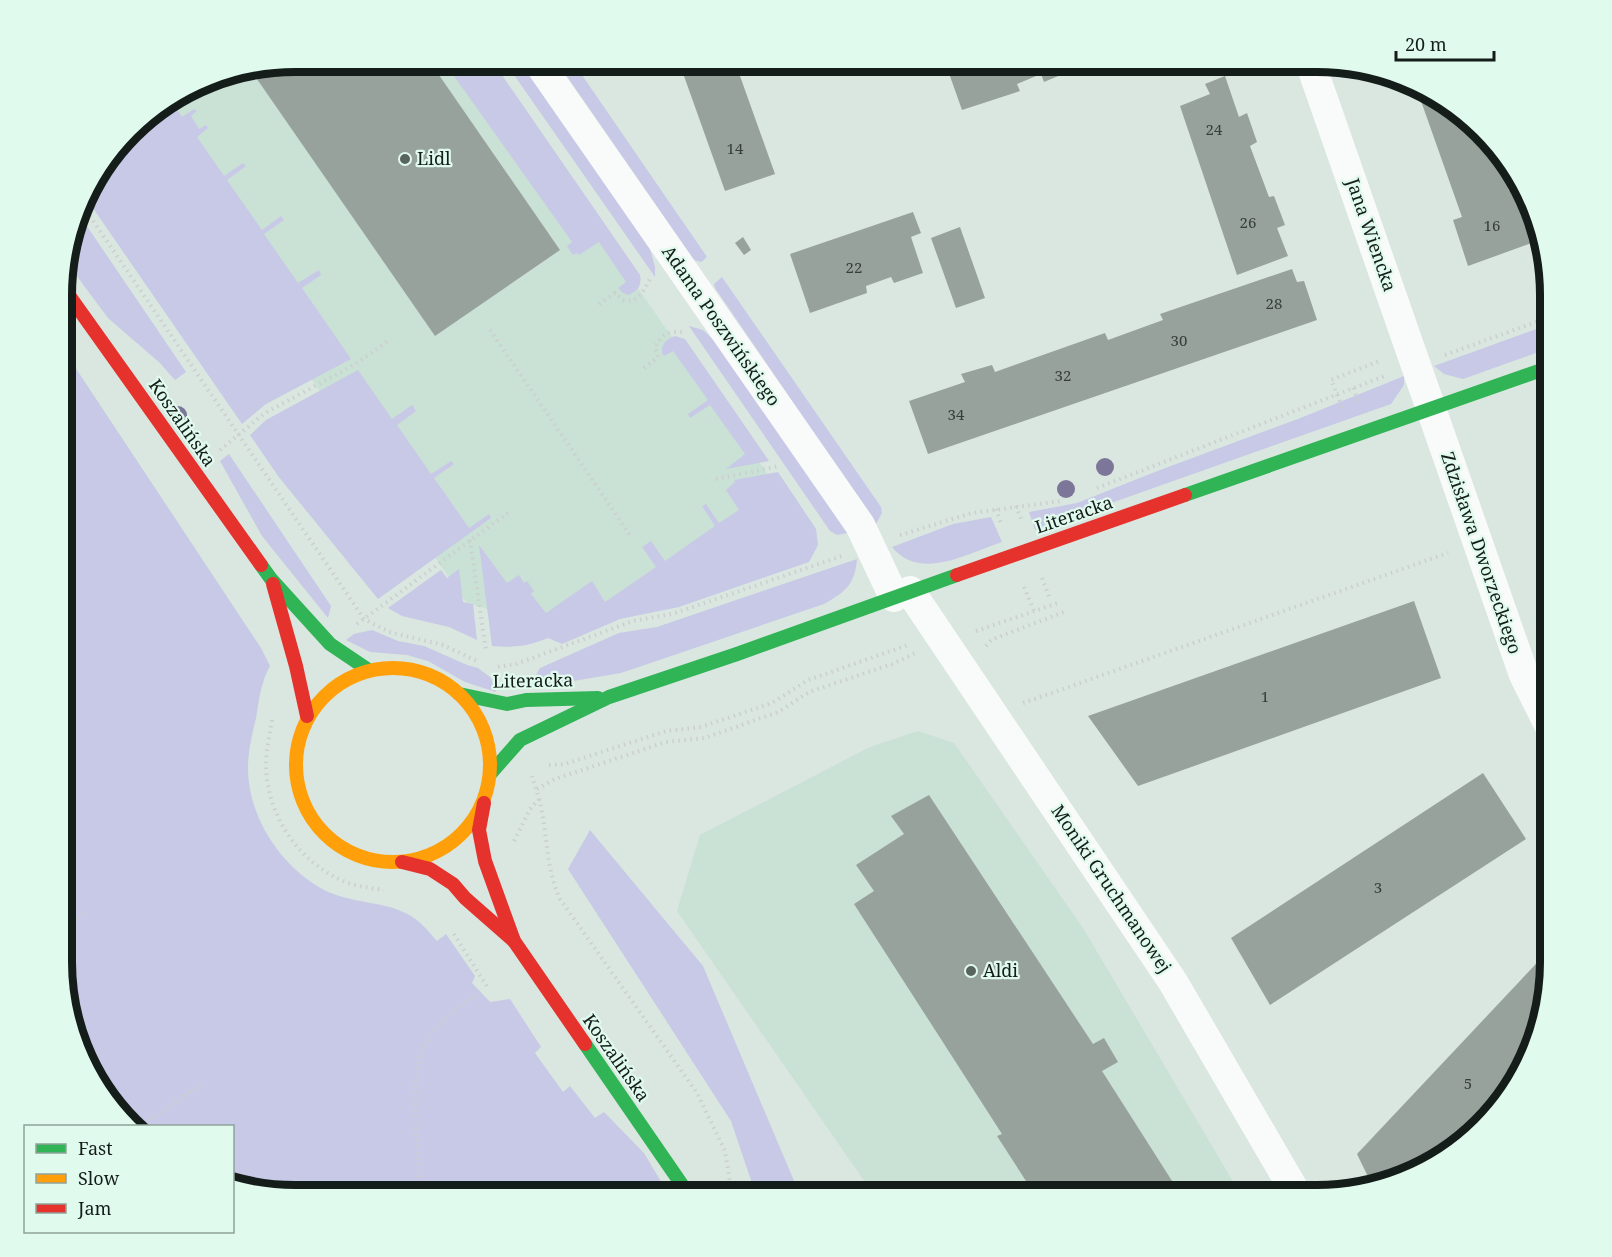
<svg xmlns="http://www.w3.org/2000/svg" width="1612" height="1257" font-family="'Noto Serif',serif">
<rect width="100%" height="100%" fill="#dae6e0"/>
<g fill="#cae1d6">
<polygon points="295,62 480,62 794,512 785,540 539,626 466,602 136,126 141,119 219,74"/>
<polygon points="918,731 954,743 1083,928 1241,1195 874,1195 677,911 700,835 870,747"/>
</g>
<g fill="#c8c9e6">
<path d="M444,62H493L640,275C642,285 638,291 628,295L623,293L618,288L626,282L599,242L579,255L577,253L573,255L567,246L572,242Z"/>
<polygon points="505,62 522,62 649,245 655,267 655,277"/>
<polygon points="557,62 573,62 707,257 701,262 694,260"/>
<polygon points="172,102 182,117 194,109 197,111 191,116 199,129 206,125 208,128 197,137 224,176 243,163 246,166 227,180 262,230 281,216 284,220 264,234 298,283 319,270 321,275 302,288 351,359 266,404 242,424 86,198 93,178 141,119"/>
<polygon points="80,216 186,372 175,380 160,363 108,318 65,260"/>
<polygon points="722,277 881,507 882,513 876,524 715,288 714,284"/>
<polygon points="1550,324 1550,348 1463,379 1444,374 1434,366"/>
<polygon points="689,326 703,330 718,344 847,533 837,535 830,531"/>
<path d="M675,336L685,339L769,461L726,469L745,454L710,405L690,418L688,414L708,400L673,351L664,356L662,353C661,343 667,339 675,336Z"/>
<path d="M63,349L261,648L270,666C261,682 259,700 256,718C252,735 248,751 248,768C248,817 281,867 324,890C352,904 387,901 411,916C422,923 429,932 437,941L446,934L475,976L472,983L490,1002L510,999L541,1047L535,1053L563,1092L570,1086L595,1118L604,1112L644,1153L669,1195H280L233,1184L232,1126H132L86,1066L62,978Z"/>
<polygon points="358,370 392,419 412,405 416,411 397,425 431,474 451,461 454,464 434,478 469,528 489,514 491,518 378,599 278,476 250,435 266,420"/>
<polygon points="1404,376 1404,385 1391,404 1035,530 1029,512 1077,503 1160,470 1298,419"/>
<polygon points="229,454 331,606 328,618 262,536 220,461"/>
<path d="M778,472L816,529L818,545L809,562L679,607L620,619L562,644L548,638C529,646 513,648 492,646L479,545L507,583L519,575L524,583L527,581L534,591L531,594L546,613L592,581L605,602L656,567L642,547L651,541L665,561L715,526L702,506L706,504L719,523L739,510L726,490L735,482L734,480Z"/>
<path d="M991,517L1002,542C968,553 920,582 892,547L953,524Z"/>
<path d="M857,559C855,585 845,592 824,604L621,673L538,687L534,679L540,668L619,633L657,627Z"/>
<polygon points="459,569 463,602 473,604 477,640 449,627 402,616 388,608 441,570 447,578"/>
<polygon points="372,630 398,641 424,646 467,665 478,668 491,678 496,692 465,682 428,661 407,655 370,652 346,640 354,634"/>
<polygon points="590,830 703,966 800,1195 756,1195 731,1121 568,869"/>
</g>
<g fill="#98a29d">
<polygon points="295,61 430,62 560,250 435,336 250,69"/>
<polygon points="679,62 735,62 775,174 725,191"/>
<polygon points="945,62 1072,62 1075,69 1044,82 1041,74 1017,84 1020,91 962,110"/>
<polygon points="1225,76 1239,117 1247,113 1257,142 1250,146 1269,197 1274,196 1285,225 1277,228 1288,256 1237,275 1180,106 1210,94 1205,84"/>
<polygon points="1415,84 1471,120 1496,154 1509,191 1520,187 1533,205 1540,240 1468,266 1453,220 1462,217"/>
<polygon points="913,212 921,233 911,237 923,273 894,283 891,277 866,286 867,293 810,313 790,254"/>
<polygon points="960,227 985,298 956,308 931,238"/>
<polygon points="743,237 751,250 744,255 735,243"/>
<polygon points="1292,269 1297,282 1304,281 1317,320 928,454 909,401 965,382 961,374 992,365 995,372 1105,333 1108,340 1163,320 1160,314"/>
<polygon points="1414,601 1441,678 1138,786 1088,716"/>
<polygon points="1483,773 1526,839 1270,1005 1231,938"/>
<polygon points="929,795 1093,1044 1104,1038 1118,1062 1102,1071 1181,1195 1035,1195 997,1136 1002,1134 854,904 874,891 856,865 904,834 891,816"/>
<polygon points="1550,949 1550,978 1533,1052 1492,1116 1407,1178 1372,1185 1357,1154"/>
</g>
<g fill="none" stroke-linecap="round" stroke-linejoin="round">
<g stroke="#cccfcd" stroke-width="4" stroke-dasharray="1.5 4.5" stroke-linecap="butt">
<polyline points="83,206 364,619 389,632 443,645 477,661"/>
<polyline points="599,304 615,293 623,300 633,301 642,293 650,279"/>
<polyline points="490,330 632,538"/>
<polyline points="1445,355 1550,317"/>
<path d="M644,368L658,357L655,347C664,331 669,332 686,332"/>
<polyline points="1353,388 1358,401"/>
<polyline points="1342,407 1331,380 1382,360"/>
<polyline points="220,450 265,413 354,365 388,341"/>
<polyline points="716,479 779,466"/>
<polyline points="1097,488 1387,375"/>
<polyline points="1016,506 1021,519"/>
<polyline points="996,509 1002,526"/>
<polyline points="900,535 972,513 1062,501"/>
<polyline points="470,540 486,651"/>
<polyline points="1042,578 1050,599"/>
<polyline points="1024,587 1034,611"/>
<polyline points="357,624 509,512"/>
<polyline points="976,631 1061,602"/>
<polyline points="986,646 991,640 1064,612"/>
<polyline points="498,667 516,664 633,621 672,614 842,556"/>
<polyline points="1023,703 1448,553"/>
<path d="M272,720C269,739 264,759 267,779C273,825 304,866 348,883C360,887 372,888 384,890"/>
<polyline points="1544,757 1550,767"/>
<polyline points="549,765 565,764 666,731 701,727 772,703 808,680 908,645"/>
<polyline points="537,789 555,779 666,742 705,738 778,712 809,692 895,663 915,653"/>
<path d="M539,799C548,832 545,867 560,899L697,1093L725,1151L732,1195"/>
<polyline points="514,841 530,809 539,799 532,776"/>
<polyline points="62,927 85,913"/>
<polyline points="454,934 488,988"/>
<polyline points="140,1126 204,1083"/>
<path d="M422,1195C419,1160 408,1079 423,1049C434,1025 457,1007 478,994"/>
</g>
<g stroke="#f9fbfa" stroke-width="30">
<polyline points="538,62 860,525 894,597"/>
<polyline points="1310,62 1524,675 1550,727"/>
<polyline points="910,591 1173,982 1297,1195"/>
</g>
<g stroke="#30b455" stroke-width="14">
<polyline points="1185,495 1550,367"/>
<polyline points="261,565 271,579 330,644 367,669"/>
<polyline points="459,694 507,704 526,700 598,698"/>
<polyline points="490,774 520,740 609,697 737,654 957,575"/>
<polyline points="585,1044 689,1195"/>
</g>
<circle stroke="#ff9f0a" stroke-width="14" cx="393" cy="765" r="97"/>
<g stroke="#e5322d" stroke-width="14">
<polyline points="63,287 261,565"/>
<polyline points="957,575 1185,495"/>
<polyline points="273,584 296,666 307,716"/>
<polyline points="484,803 479,830 485,861 514,941 585,1044"/>
<polyline points="402,862 430,869 453,884 465,898 514,941"/>
</g>
</g>
<g fill="#7c7799">
<circle cx="178" cy="415" r="9"/>
<circle cx="1105" cy="467" r="9"/>
<circle cx="1066" cy="489" r="9"/>
</g>
<g fill="#59635f" stroke="#e1faee" stroke-width="2">
<circle cx="405" cy="159" r="6"/>
<circle cx="971" cy="971" r="6"/>
</g>
<g text-anchor="middle" stroke-width="4.5" stroke-linejoin="round" paint-order="stroke">
<g font-size="15" fill="#353e3a">
<text x="1214" y="135">24</text>
<text x="735" y="154">14</text>
<text x="1248" y="228">26</text>
<text x="1492" y="231">16</text>
<text x="854" y="273">22</text>
<text x="1274" y="309">28</text>
<text x="1179" y="346">30</text>
<text x="1063" y="381">32</text>
<text x="956" y="420">34</text>
<text x="1265" y="702">1</text>
<text x="1378" y="893">3</text>
<text x="1468" y="1089">5</text>
</g>
<g font-size="18" fill="#141d19" stroke="#e1faee" text-anchor="start">
<text x="417" y="165">Lidl</text>
<text x="983" y="977">Aldi</text>
</g>
<g font-size="18" fill="#141d19" stroke="#e1faee">
<text transform="translate(1371 235) rotate(71)" y="6">Jana Wiencka</text>
<text transform="translate(721 326) rotate(55)" y="6">Adama Poszwińskiego</text>
<text transform="translate(182 423) rotate(55)" y="6">Koszalińska</text>
<text transform="translate(1074 515) rotate(-19)" y="6">Literacka</text>
<text transform="translate(1481 553) rotate(71)" y="6">Zdzisława Dworzeckiego</text>
<text transform="translate(533 681) rotate(-1)" y="6">Literacka</text>
<text transform="translate(1111 889) rotate(56)" y="6">Moniki Gruchmanowej</text>
<text transform="translate(616 1058) rotate(55)" y="6">Koszalińska</text>
</g>
</g>
<path d="M0 0H1612V1257H0ZM295 72H1317A223 223 0 0 1 1540 295V962A223 223 0 0 1 1317 1185H295A223 223 0 0 1 72 962V295A223 223 0 0 1 295 72Z" fill="#e1faee" fill-rule="evenodd"/>
<path fill="none" stroke="#141d19" stroke-width="8" d="M295 72H1317A223 223 0 0 1 1540 295V962A223 223 0 0 1 1317 1185H295A223 223 0 0 1 72 962V295A223 223 0 0 1 295 72Z"/>
<rect x="24" y="1125" width="210" height="108" fill="#e1faee" stroke="#8fa299" stroke-width="1.5"/>
<rect x="36" y="1144" width="30" height="9" fill="#30b455" stroke="#8fa299" stroke-width="1.5"/>
<text x="78" y="1155" font-size="18" fill="#141d19">Fast</text>
<rect x="36" y="1174" width="30" height="9" fill="#ff9f0a" stroke="#8fa299" stroke-width="1.5"/>
<text x="78" y="1185" font-size="18" fill="#141d19">Slow</text>
<rect x="36" y="1204" width="30" height="9" fill="#e5322d" stroke="#8fa299" stroke-width="1.5"/>
<text x="78" y="1215" font-size="18" fill="#141d19">Jam</text>
<path d="M1396 51v9h98v-9" fill="none" stroke="#141d19" stroke-width="3"/>
<text x="1405" y="51" font-size="18" fill="#141d19" stroke="#e1faee" stroke-width="4.5" paint-order="stroke">20 m</text>
</svg>
